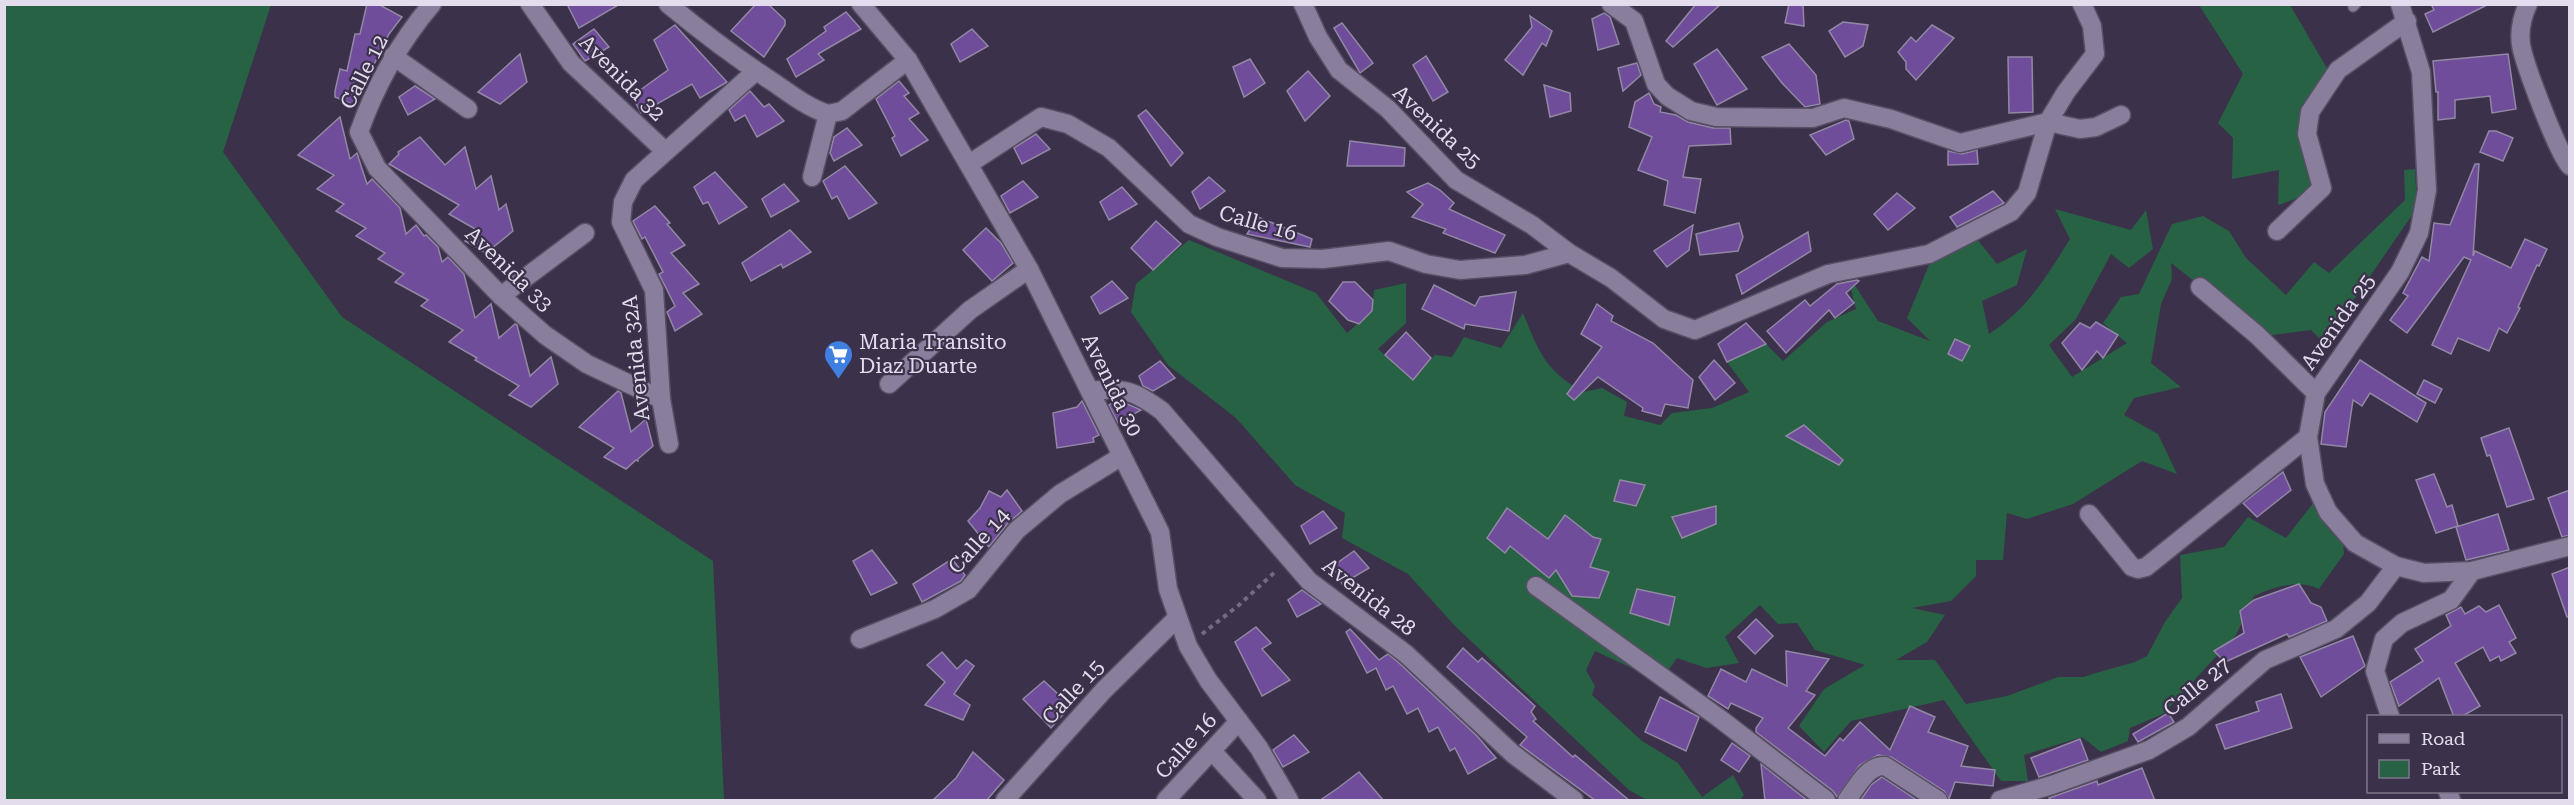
<svg xmlns="http://www.w3.org/2000/svg" width="2574" height="805" font-family="'Roboto Serif',serif">
<rect width="100%" height="100%" fill="#3b314a"/>
<g fill="#276244">
<polygon points="5,4 271,5 223,152 342,317 713,561 724,800 5,800"/>
<polygon points="2199,5 2290,5 2331,75 2299,122 2318,191 2278,205 2279,170 2232,179 2233,138 2218,123 2243,74"/>
<path d="M2415,169L2417,208L2324,343L2311,330L2264,336L2171,263L2172,279L2161,304L2151,363L2181,387L2134,398L2124,415L2158,434L2177,474L2142,461L2073,504L2027,519L2007,513L2003,560H1976V576L1951,601L1912,608L1945,615L1927,642L1896,660H1935L1966,704L2007,696L2058,677H2083L2096,673L2135,662L2147,656L2165,622L2182,598L2180,555L2224,547L2248,517L2286,538L2314,502L2342,528L2344,554L2319,589C2298,579 2274,587 2254,596L2236,635L2163,714L2130,728L2128,741L2101,752L2082,737L2024,755L2028,781H2001L1944,700L1851,721L1824,752L1799,726L1824,689L1865,665L1815,650L1797,623L1778,624L1760,605L1725,637L1739,663L1706,668L1677,658L1660,681L1595,651L1586,670L1595,686L1592,695L1642,741L1678,763L1702,797L1733,775L1744,795L1740,800H1647L1629,790L1455,626L1408,574L1342,538L1345,513L1295,485L1236,418L1168,365L1131,312L1136,284L1189,240L1316,293L1347,333L1372,311L1374,290L1406,283V323L1378,349L1413,380L1435,355L1452,357L1464,337L1501,348L1523,313C1539,352 1545,370 1583,392L1602,388L1627,402L1624,416L1660,425L1672,413L1712,408L1749,392L1727,362L1766,344L1783,361L1827,322L1856,309L1847,273L1878,321L1930,341L1907,318L1931,260L1977,239L1997,264L2027,249L2017,285L1982,301L1989,334C2028,309 2046,277 2070,239L2055,209L2131,230L2146,210L2153,249L2129,268L2111,254L2076,319L2049,345L2072,377L2127,343L2103,323L2121,297L2139,294L2172,224L2203,216L2229,231L2246,258L2286,295L2314,262L2329,273L2405,200L2404,170Z"/>
</g>
<g fill="#6f4d9a" stroke="#9287a5" stroke-width="1.5">
<polygon points="367,4 378,4 402,17 389,34 354,105 335,97 335,91 340,69 347,71 355,34 360,34"/>
<polygon points="567,4 620,4 579,28"/>
<polygon points="756,4 768,4 785,20 785,25 764,57 731,31"/>
<polygon points="1696,4 1721,4 1673,47 1666,41"/>
<polygon points="1789,4 1803,4 1804,26 1785,23"/>
<polygon points="2431,4 2489,4 2433,32 2425,14 2434,10"/>
<polygon points="846,12 861,29 818,54 824,60 796,77 787,59 826,31 824,27"/>
<polygon points="1604,13 1610,17 1619,44 1598,50 1592,19"/>
<polygon points="1530,16 1552,31 1546,46 1542,43 1523,75 1505,60 1532,27"/>
<polygon points="1843,22 1868,25 1863,46 1845,57 1829,31"/>
<polygon points="1342,23 1373,63 1360,73 1334,28"/>
<polygon points="675,25 727,82 700,98 692,84 641,113 632,96 668,70 654,40"/>
<polygon points="1932,25 1954,38 1916,80 1906,69 1906,62 1898,52 1911,37 1916,42"/>
<polygon points="594,29 609,47 585,61 573,44"/>
<polygon points="972,29 988,46 960,62 951,44"/>
<polygon points="1789,44 1816,75 1820,104 1805,107 1782,83 1762,57"/>
<polygon points="1717,49 1747,89 1717,105 1694,64"/>
<polygon points="520,54 527,82 500,104 478,92"/>
<polygon points="2508,54 2516,109 2492,113 2490,96 2455,100 2455,118 2438,120 2438,92 2436,92 2433,61"/>
<polygon points="1426,56 1448,92 1433,101 1413,65"/>
<polygon points="2008,57 2032,57 2033,112 2009,113"/>
<polygon points="1250,59 1265,83 1244,97 1233,67"/>
<polygon points="1637,63 1641,75 1623,91 1618,68"/>
<polygon points="1308,71 1330,96 1305,121 1287,91"/>
<polygon points="899,81 909,93 904,96 919,113 909,119 928,140 901,156 892,138 895,136 876,99"/>
<polygon points="1544,85 1570,93 1571,111 1550,117"/>
<polygon points="415,86 435,99 408,115 399,97"/>
<polygon points="750,91 764,107 769,104 784,121 757,137 745,115 735,121 729,110"/>
<polygon points="1649,93 1654,104 1661,107 1660,112 1676,115 1688,122 1713,128 1730,128 1731,144 1689,146 1683,177 1701,179 1695,213 1664,205 1668,181 1638,170 1652,137 1629,127 1635,102"/>
<polygon points="1146,110 1183,153 1171,166 1138,116"/>
<polygon points="340,117 350,159 357,153 367,184 372,179 400,208 406,234 416,225 424,236 426,235 438,247 442,262 448,257 464,274 475,318 491,304 499,338 515,324 517,325 530,376 551,357 558,384 531,407 509,395 519,386 475,360 477,358 449,342 463,330 421,306 428,300 395,282 404,274 378,259 385,253 356,236 366,228 336,211 344,204 317,189 334,175 298,155"/>
<polygon points="1846,120 1849,121 1854,139 1826,155 1810,135"/>
<polygon points="847,128 862,145 834,161 830,153 834,137"/>
<polygon points="2489,131 2496,131 2513,138 2503,161 2480,152"/>
<polygon points="1036,134 1050,149 1022,164 1014,148"/>
<polygon points="420,137 445,165 465,147 476,189 491,176 499,210 506,204 513,231 486,253 465,241 477,230 449,214 459,205 389,164 399,154 398,152"/>
<polygon points="1350,141 1405,148 1404,166 1347,166"/>
<polygon points="1977,150 1978,164 1948,165 1948,151 1962,154"/>
<polygon points="2475,164 2479,164 2473,256 2475,251 2511,268 2525,239 2547,249 2539,266 2537,265 2518,307 2520,308 2507,333 2499,328 2489,351 2458,338 2451,354 2432,345 2471,260 2464,257 2407,333 2390,320 2408,296 2403,293 2422,257 2429,261 2434,223 2450,225"/>
<polygon points="845,166 877,203 849,219 837,196 832,199 823,181"/>
<polygon points="715,172 747,207 719,224 708,202 703,204 694,187"/>
<polygon points="1209,177 1225,191 1200,209 1192,192"/>
<polygon points="1023,181 1038,197 1010,213 1001,196"/>
<polygon points="1428,183 1440,190 1454,203 1449,209 1505,235 1495,253 1443,233 1446,229 1412,217 1423,204 1407,192"/>
<polygon points="784,184 799,201 771,217 762,199"/>
<polygon points="1122,187 1137,204 1109,220 1100,202"/>
<polygon points="1993,191 2004,203 1957,227 1950,217"/>
<polygon points="1897,193 1915,208 1888,230 1874,214"/>
<polygon points="655,206 670,223 667,224 685,245 671,253 699,284 683,293 702,314 675,331 667,312 675,306 659,274 663,272 645,237 642,239 633,221"/>
<polygon points="1258,217 1312,239 1310,247 1247,234"/>
<polygon points="1156,221 1181,244 1153,270 1131,248"/>
<polygon points="1739,223 1743,237 1738,251 1700,255 1696,234"/>
<polygon points="1693,225 1689,250 1667,267 1654,251"/>
<polygon points="986,228 1001,243 1013,263 992,281 963,250"/>
<polygon points="790,230 811,252 783,268 781,264 751,281 742,263"/>
<polygon points="1808,232 1811,251 1742,294 1736,275"/>
<polygon points="1857,280 1859,281 1846,293 1854,303 1835,318 1829,310 1786,353 1767,331 1805,300 1810,306 1837,284"/>
<polygon points="1112,281 1128,298 1100,314 1091,297"/>
<polygon points="1343,282 1355,282 1373,300 1372,311 1359,324 1348,320 1329,301"/>
<polygon points="1434,285 1475,306 1480,297 1516,292 1509,331 1465,324 1464,329 1422,309"/>
<polygon points="1597,304 1613,316 1611,321 1653,343 1693,380 1688,408 1665,404 1661,416 1642,411 1643,408 1598,377 1574,400 1567,394 1602,347 1581,334"/>
<polygon points="2096,322 2118,335 2103,358 2097,351 2082,370 2062,343 2080,323 2090,328"/>
<polygon points="1746,323 1766,344 1727,362 1718,344"/>
<polygon points="1406,332 1431,358 1413,380 1385,355"/>
<polygon points="1955,339 1970,346 1962,361 1948,354"/>
<polygon points="1714,360 1735,383 1715,400 1699,377"/>
<polygon points="2360,360 2426,403 2417,422 2370,393 2362,406 2353,400 2346,447 2321,444 2325,412"/>
<polygon points="1160,361 1175,378 1153,391 1143,386 1139,376"/>
<polygon points="2424,380 2442,389 2435,403 2417,394"/>
<polygon points="618,391 621,393 631,432 646,419 653,446 638,459 638,461 636,460 626,469 604,457 614,448 579,427"/>
<polygon points="1082,401 1099,435 1093,438 1094,442 1057,448 1053,413 1077,407"/>
<polygon points="1115,401 1125,403 1141,410 1118,423 1109,405"/>
<polygon points="1804,425 1843,460 1839,465 1786,436"/>
<polygon points="2509,428 2534,499 2507,507 2490,455 2487,456 2481,438"/>
<polygon points="2283,472 2291,490 2257,517 2243,503"/>
<polygon points="2434,474 2447,507 2452,505 2458,526 2436,533 2416,480"/>
<polygon points="1620,480 1645,485 1636,506 1614,501"/>
<polygon points="1007,490 1022,511 1008,523 989,547 968,521 980,508 989,491 1001,497"/>
<polygon points="2570,490 2570,535 2562,537 2548,498"/>
<polygon points="1716,506 1716,524 1682,538 1672,517"/>
<polygon points="1507,508 1548,539 1565,515 1593,537 1601,539 1590,567 1609,572 1599,598 1572,596 1556,570 1549,578 1510,546 1505,553 1487,538"/>
<polygon points="1323,511 1337,528 1310,544 1301,526"/>
<polygon points="2498,514 2509,550 2466,560 2456,527"/>
<polygon points="872,550 897,583 871,595 853,561"/>
<polygon points="1354,551 1369,568 1342,584 1333,566"/>
<polygon points="952,559 965,575 961,581 922,602 913,584"/>
<polygon points="2570,567 2570,617 2567,617 2552,574"/>
<polygon points="2299,584 2311,603 2321,607 2327,621 2289,637 2287,634 2225,662 2214,651 2244,633 2240,611 2254,600"/>
<polygon points="1637,589 1675,597 1669,625 1630,613"/>
<polygon points="1302,590 1321,604 1297,617 1288,600"/>
<polygon points="2499,605 2516,638 2509,642 2516,653 2501,661 2499,656 2490,661 2483,647 2455,663 2480,706 2461,717 2454,717 2439,678 2399,706 2390,682 2423,661 2415,649 2451,626 2446,615 2461,607 2465,614 2479,606 2486,612"/>
<polygon points="1756,619 1773,636 1755,654 1738,637"/>
<polygon points="1256,627 1271,643 1262,649 1290,680 1262,696 1235,642"/>
<polygon points="1350,629 1379,660 1388,654 1399,663 1477,736 1496,758 1468,774 1455,748 1450,751 1438,727 1429,732 1418,708 1407,714 1393,686 1386,690 1376,668 1367,673 1346,632"/>
<polygon points="2353,636 2365,666 2321,697 2300,657"/>
<polygon points="1463,648 1478,662 1482,658 1535,706 1531,712 1536,719 1533,721 1573,757 1575,755 1630,801 1596,801 1520,745 1527,737 1447,667"/>
<polygon points="1786,651 1829,659 1806,691 1815,695 1788,728 1825,756 1840,738 1843,741 1860,722 1890,750 1910,706 1935,717 1928,732 1968,746 1961,766 1995,770 1993,786 1955,782 1949,799 1944,791 1891,757 1878,755 1860,765 1837,797 1833,791 1756,732 1756,728 1763,718 1731,703 1728,709 1708,696 1721,669 1746,682 1752,669 1787,686"/>
<polygon points="942,652 957,669 966,660 974,666 954,694 970,705 963,720 925,705 945,682 927,665"/>
<polygon points="1044,681 1071,706 1051,728 1023,699"/>
<polygon points="2281,694 2292,728 2225,749 2216,725 2259,711 2256,702"/>
<polygon points="1660,697 1699,717 1686,751 1645,732"/>
<polygon points="2168,713 2174,722 2138,742 2133,734"/>
<polygon points="1294,735 1309,752 1283,767 1273,750"/>
<polygon points="2080,739 2088,760 2039,777 2031,758"/>
<polygon points="1732,743 1750,756 1739,772 1721,760"/>
<polygon points="973,752 1004,780 986,801 932,801 956,778"/>
<polygon points="1761,764 1808,801 1765,801"/>
<polygon points="2142,768 2155,801 2050,801 2049,798 2097,781 2098,785"/>
<polygon points="1359,772 1384,801 1319,801 1338,788"/>
<polygon points="1882,777 1918,801 1860,801 1871,785"/>
</g>
<g fill="none" stroke-linecap="round" stroke-linejoin="round">
<defs>
<polyline id="service" points="2353,7 2356,4"/>
<g id="minor">
<path d="M432,4C399,43 376,84 359,132L377,168L501,296L545,335L587,364L661,399"/>
<polyline points="530,4 571,63 665,151"/>
<path d="M668,4C703,33 739,60 776,84C793,96 809,108 828,114"/>
<polyline points="861,4 908,60 1029,269 1160,532 1168,589 1188,646 1208,680 1259,748 1289,800"/>
<polyline points="1303,4 1318,37 1339,70 1388,109 1456,180 1532,225 1569,253 1611,278 1664,319 1695,330 1828,274 1929,254 2011,212 2027,193 2048,122 2066,92 2095,54 2092,26 2082,4"/>
<polyline points="1611,4 1634,21 1656,84 1667,96 1691,111 1716,117 1813,118 1844,108 1891,119 1960,143 2048,122 2080,129 2096,127 2121,115"/>
<polyline points="2400,4 2421,72 2427,190 2419,233 2400,272 2316,393 2308,437 2315,484 2328,512 2355,543 2396,566 2424,573 2472,571 2570,546"/>
<path d="M2528,4C2522,17 2519,31 2521,45C2524,63 2558,154 2570,166"/>
<polyline points="393,56 468,109"/>
<polyline points="969,164 1041,117 1068,124 1109,148 1189,224 1217,237 1282,258 1323,259 1389,251 1426,264 1460,270 1525,265 1569,253"/>
<polyline points="812,177 828,114 842,111 908,60"/>
<polyline points="2277,231 2322,188 2307,134 2310,112 2338,70 2407,21"/>
<polyline points="2200,287 2257,335 2316,393"/>
<polyline points="501,296 585,233"/>
<polyline points="889,384 970,310 1029,269"/>
<path d="M1090,391C1124,387 1135,391 1162,411L1309,581L1406,654L1513,754L1574,800"/>
<polyline points="669,444 661,399 654,290 621,222 623,202 634,180 756,71"/>
<polyline points="2089,514 2132,567 2138,569 2146,567 2308,437"/>
<polyline points="1536,586 1719,718 1826,800"/>
<polyline points="860,639 935,609 968,590 1017,530 1060,494 1122,456"/>
<polyline points="2390,716 2375,671 2384,639 2402,623 2451,600 2472,571"/>
<polyline points="1212,751 1257,800"/>
<polyline points="2448,792 2451,800"/>
<polyline points="1005,800 1104,690 1177,618"/>
<polyline points="1166,800 1239,721"/>
<path d="M1847,800C1856,788 1868,764 1885,766L1938,800"/>
<polyline points="2000,800 2052,785 2149,750 2188,727 2265,660 2336,629 2368,603 2396,566"/>
</g>
</defs>
<use href="#service" stroke="#584f65" stroke-width="12"/>
<use href="#minor" stroke="#584f65" stroke-width="21"/>
<polyline stroke="#736b81" stroke-width="4" stroke-dasharray="4.5 4.5" stroke-linecap="butt" points="1202,634 1239,605 1276,571"/>
<use href="#service" stroke="#897e9c" stroke-width="9"/>
<use href="#minor" stroke="#897e9c" stroke-width="18"/>
</g>
<defs>
<symbol id="supermarket-pin" viewBox="-11 -11 22 30"><path d="M0 17L-7.5 6A9.5 9.5 0 1 1 7.5 6Z" fill="#3f7fe0" stroke="#3b314a"/><path d="M-6-5.5h2.5l.6 2H6L4.5 2H-2.5L-4.4-4H-6ZM-1.5 3.2a1.3 1.3 0 1 0 .1 0ZM3 3.2a1.3 1.3 0 1 0 .1 0Z" fill="#fff"/></symbol>
</defs>
<g fill-rule="evenodd">
<use href="#supermarket-pin" x="822" y="338" width="33" height="45"/>
</g>
<g text-anchor="middle" stroke-width="4.5" stroke-linejoin="round" paint-order="stroke">
<g font-size="21" fill="#e2dcec" stroke="#3b314a">
<text transform="translate(364 72) rotate(-63)" y="7">Calle 12</text>
<text transform="translate(622 78) rotate(45)" y="7">Avenida 32</text>
<text transform="translate(1437 127) rotate(43)" y="7">Avenida 25</text>
<text transform="translate(1258 223) rotate(16)" y="7">Calle 16</text>
<text transform="translate(509 269) rotate(44)" y="7">Avenida 33</text>
<text transform="translate(2338 322) rotate(-55)" y="7">Avenida 25</text>
<text transform="translate(636 358) rotate(-96)" y="7">Avenida 32A</text>
<text transform="translate(1112 385) rotate(64)" y="7">Avenida 30</text>
<text transform="translate(979 541) rotate(-48)" y="7">Calle 14</text>
<text transform="translate(1369 597) rotate(38)" y="7">Avenida 28</text>
<text transform="translate(2197 687) rotate(-39)" y="7">Calle 27</text>
<text transform="translate(1073 692) rotate(-47)" y="7">Calle 15</text>
<text transform="translate(1186 746) rotate(-48)" y="7">Calle 16</text>
</g>
<g font-size="21" fill="#e2dcec" stroke="#3b314a" text-anchor="start">
<text x="859" y="349">Maria Transito<tspan x="859" dy="24">Diaz Duarte</tspan></text>
</g>
</g>
<rect width="2574" height="805" fill="none" stroke="#e2dcec" stroke-width="12"/>
<rect x="2367" y="715" width="195" height="78" fill="#3b314a" stroke="#7e758b" stroke-width="1.5"/>
<rect x="2379" y="734" width="30" height="9" fill="#897e9c" stroke="#7e758b" stroke-width="1.5"/>
<text x="2421" y="745" font-size="18" fill="#e2dcec">Road</text>
<rect x="2379" y="760" width="30" height="18" fill="#276244" stroke="#7e758b" stroke-width="1.5"/>
<text x="2421" y="775" font-size="18" fill="#e2dcec">Park</text>
</svg>
